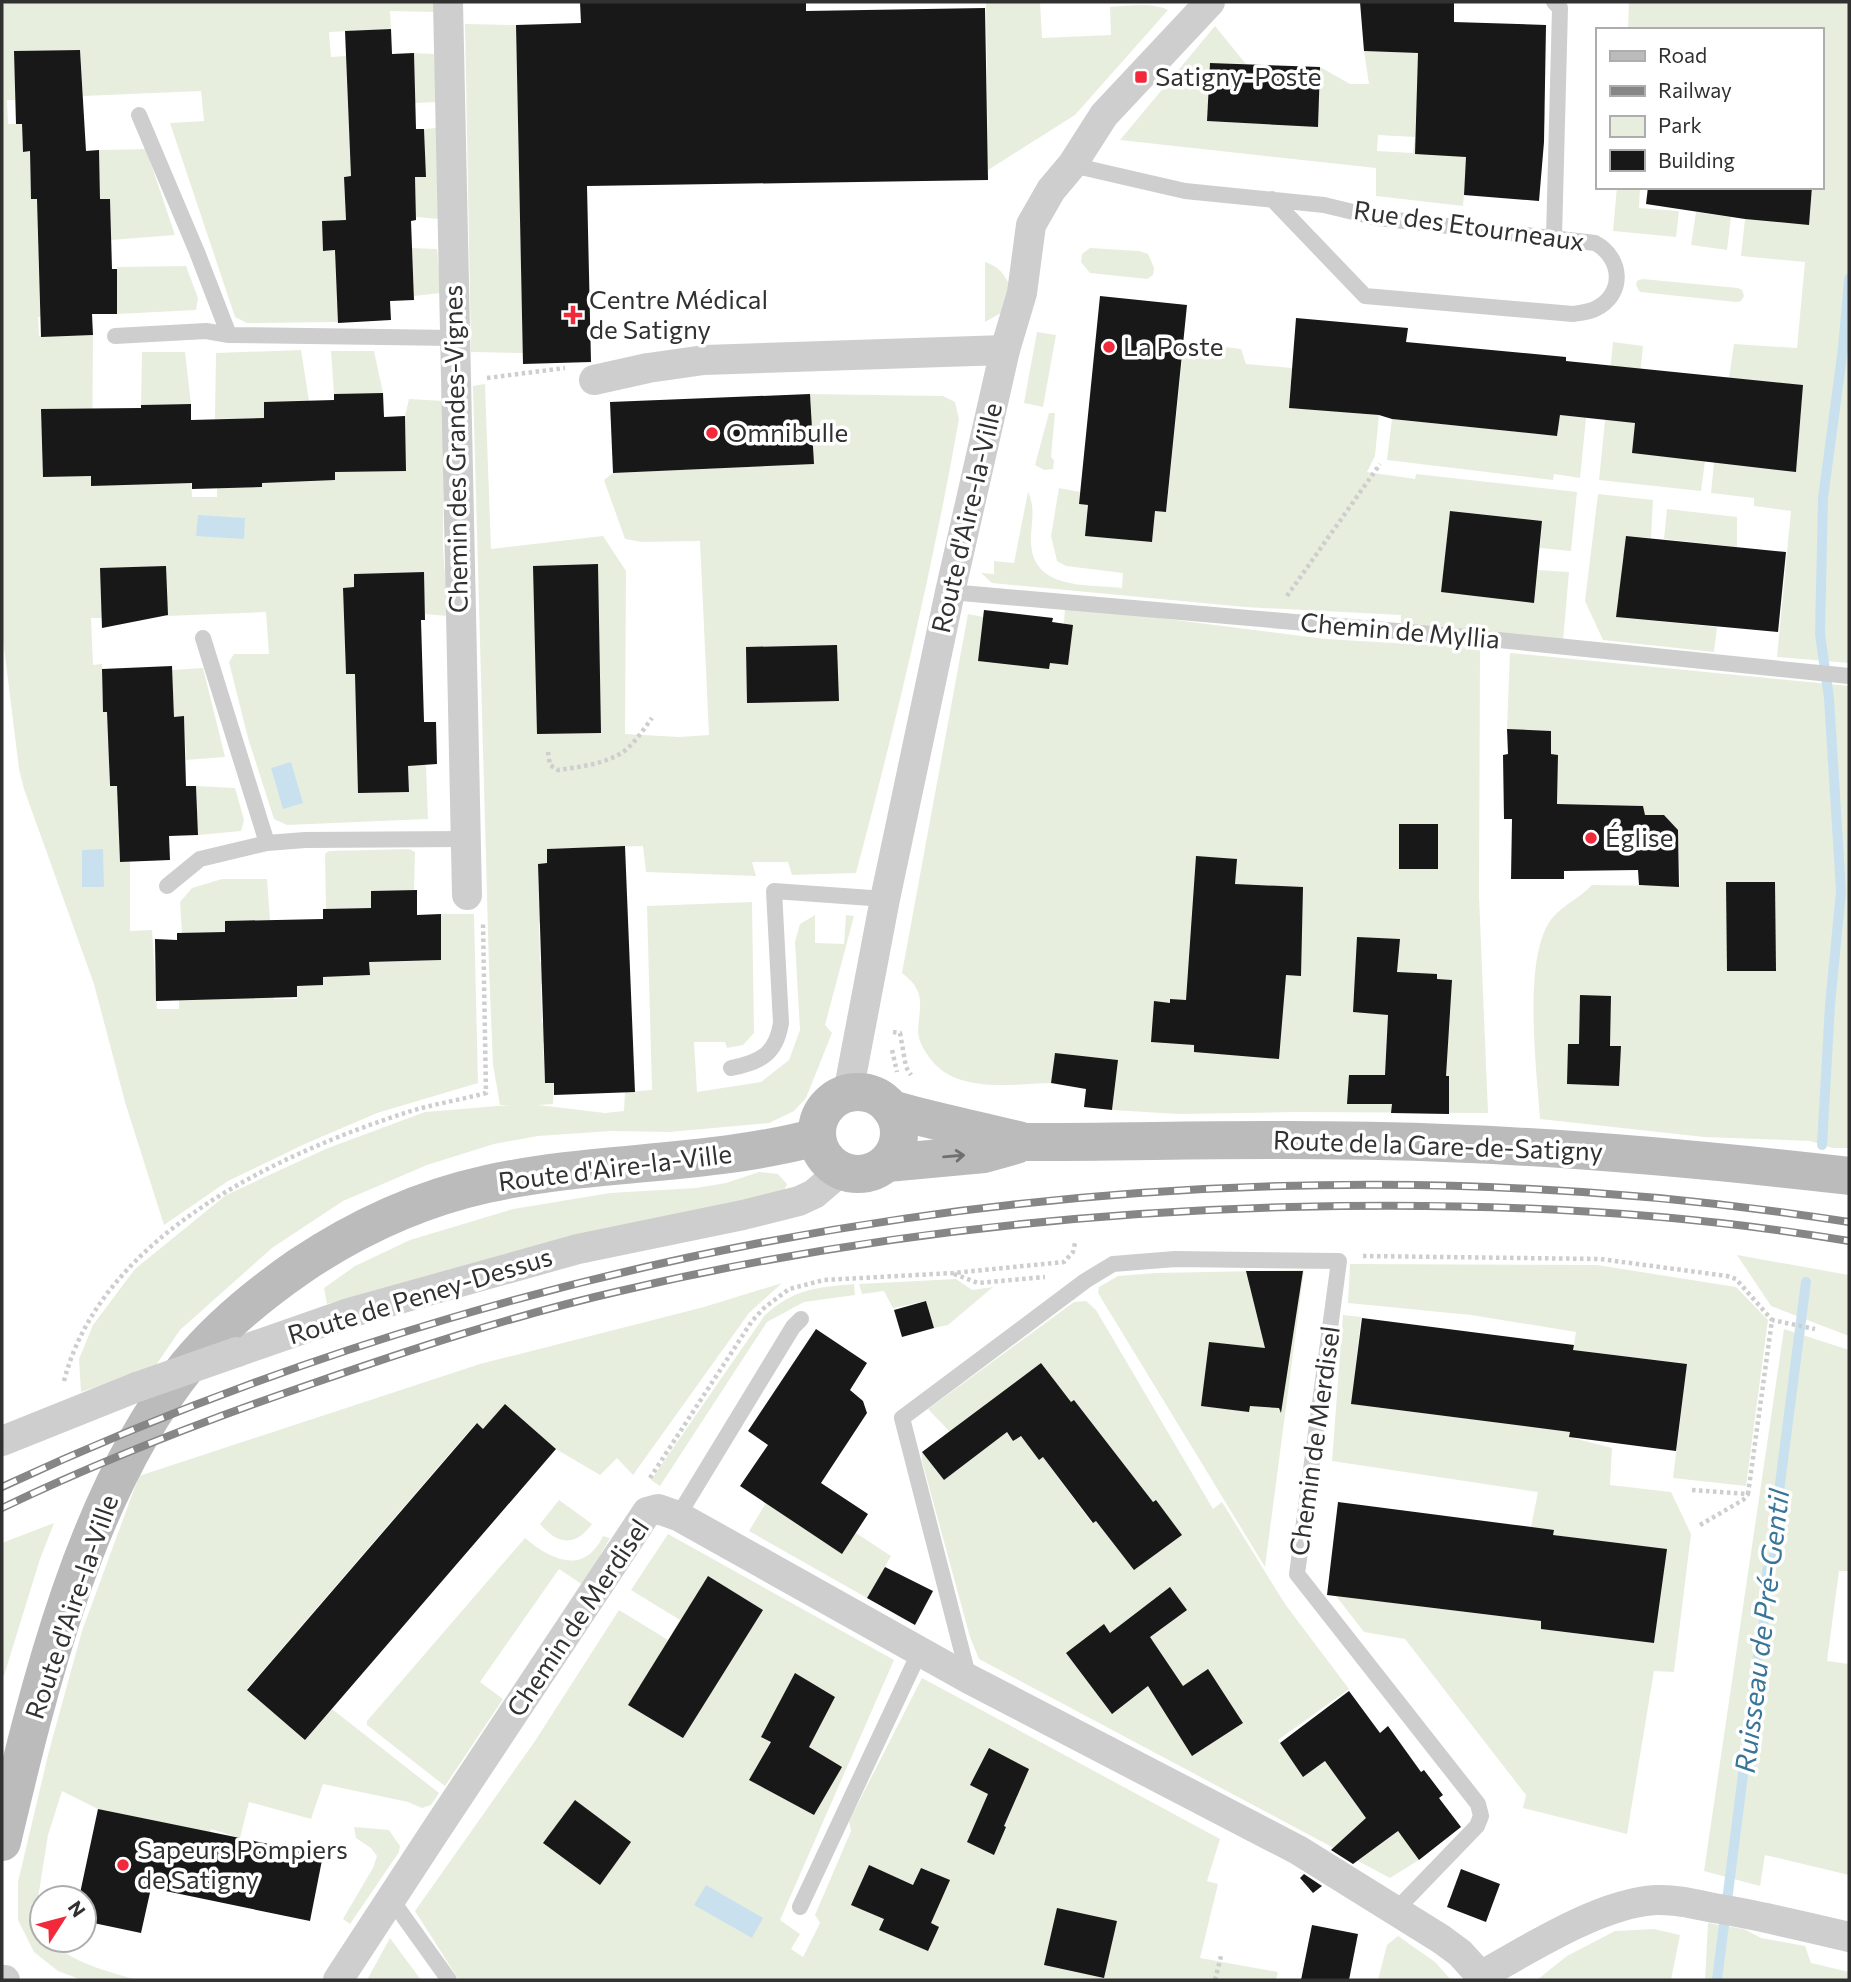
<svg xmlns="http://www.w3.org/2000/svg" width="1851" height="1982" font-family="Commissioner,sans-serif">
<rect width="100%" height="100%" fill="#fff"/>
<g fill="#e7eede" fill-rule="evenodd">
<polygon points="2,2 435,2 435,12 390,11 391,29 329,32 331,57 346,56 349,128 358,176 344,176 346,220 324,251 345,250 338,322 247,323 235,317 170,123 204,121 201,91 83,96 80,50 15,51 16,100 7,100 8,124 22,124 23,151 30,151 31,199 43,199 45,242 38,245 46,317 38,317 39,336 93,335 92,476 191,475 192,497 217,497 217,488 262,487 262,473 335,480 335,463 406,471 405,416 409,399 444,401 443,548 448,616 425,614 423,572 354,574 354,587 343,588 346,673 355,674 409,792 408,765 426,765 428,819 287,825 274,819 248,738 229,662 234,654 269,654 266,612 166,616 164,566 102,618 91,618 93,665 102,664 103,712 117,712 119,763 109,764 109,786 125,785 127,838 119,839 120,862 130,861 130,931 152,930 157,1009 179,1009 179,1000 273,991 274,999 297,999 297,986 323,985 323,977 370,975 369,962 441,960 441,914 474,914 478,1083 377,1113 307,1143 228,1181 164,1225 125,1102 94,984 24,789 19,769 2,631"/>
<path d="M986,2H1040L1042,38L1111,35L1110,7C1129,6 1150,2 1168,10L1075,115L988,170Z"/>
<polygon points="1629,2 1849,2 1849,663 1777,657 1791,511 1754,506 1754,498 1711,493 1714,462 1796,471 1803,385 1729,378 1734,344 1797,348 1805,262 1741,256 1745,219 1809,224 1812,187 1821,187 1821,30 1628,30"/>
<polygon points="465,24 516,25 523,353 471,352"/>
<path d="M1215,26L1246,64L1210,63L1207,121L1318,126L1320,67L1350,84H1369L1364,51L1418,53L1417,108L1545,111L1542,162L1467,156L1463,206L1376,196V168L1120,140ZM1378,135L1415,137L1413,153L1377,151Z"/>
<polygon points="414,53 434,54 437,102 415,103"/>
<polygon points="436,128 439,219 416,217 415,177 426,177 424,129"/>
<polygon points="146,149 175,235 111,240 110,199 100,199 99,150"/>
<polygon points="1617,187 1640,187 1639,208 1679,211 1676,237 1613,231"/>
<polygon points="1696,212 1731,217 1727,250 1691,245"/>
<polygon points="412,248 437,249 441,293 414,296"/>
<polygon points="1090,248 1139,251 1148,254 1154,268 1153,275 1147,279 1090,273 1081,262 1082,254"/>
<path d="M985,262C998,266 1005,274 1010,287L1001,313L985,322Z"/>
<polygon points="186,266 198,298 196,310 117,314 117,267"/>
<polygon points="1642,279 1738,288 1742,290 1744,296 1741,301 1736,302 1640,292 1636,285 1637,281"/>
<polygon points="1037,332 1056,335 1043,407 1024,403"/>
<path d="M1184,342L1241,349L1246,364L1292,368L1289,407L1379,415L1375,456L1367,472L1415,479L1416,474L1577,492L1571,551L1540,548L1542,521L1451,511L1441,591L1537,570L1569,572L1563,641L1401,626V615L1245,607L992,583L981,573L994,574V561L1014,563L1028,492C1035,506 1032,520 1031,535C1028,590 1082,584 1122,588L1123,573L1066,566L1057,561L1051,536L1059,488L1080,492L1079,504L1088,505L1085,536L1152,542L1155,511L1166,512Z"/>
<polygon points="1613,342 1643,346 1632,453 1705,461 1701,491 1599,480"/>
<polygon points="301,350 309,401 264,402 264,418 215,419 216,353"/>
<polygon points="331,351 374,351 383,393 334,394"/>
<polygon points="142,352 185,352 191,404 141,405"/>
<path d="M485,384L491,549L603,536L626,571L625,734L679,737L709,735L700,541L642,542L625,539L604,480L613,473L813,464L810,394L943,396L955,402L959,419C932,572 896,723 856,873L792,875L788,862H752L756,876L646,872L643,846L547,849V863L538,864L539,901L549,923H539L540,962H550L551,983L541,984L542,1023H552L553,1042L543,1043L545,1082L554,1083L553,1104L538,1105L605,1113L624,1111L625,1092L652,1090L647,906L752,902L754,1033L743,1045L727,1048L725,1042H694L697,1092L761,1082L789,1060L800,1030L795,942L800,924L815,915V943L844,944L846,915L854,916L825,1025L832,1033L806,1098L794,1111L769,1123L669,1132L611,1131L538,1136L494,1144L427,1165L343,1201L272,1248L180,1330L154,1368L81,1392L79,1359L93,1325L135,1269L226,1195L328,1148L425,1112L511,1105H500L493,1065L489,969L473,386Z"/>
<polygon points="1049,413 1055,413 1051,457 1054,460 1053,469 1044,470 1035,465"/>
<polygon points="1560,415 1586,418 1580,478 1554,474 1553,480 1387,460 1392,419 1557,436"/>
<polygon points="1598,494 1653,500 1651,538 1627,536 1616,617 1717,627 1714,652 1603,640 1585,601"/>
<polygon points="1667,509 1737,517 1737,547 1664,539"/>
<path d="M1065,606L1326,639L1480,648L1479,896L1488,1113L1295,1112L1179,1114L1112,1110L1117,1060L1055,1053L1051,1083C1010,1084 952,1095 927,1054C922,1047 918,1039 918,1030C920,1004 926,991 902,973L968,614L983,617L984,610L1053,618L1052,622L1064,624Z"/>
<path d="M1510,653L1849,686V1148H1833L1810,1141L1704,1137L1540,1119C1537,1070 1521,952 1554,916C1565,904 1581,897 1592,885L1680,886L1678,830L1664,815H1645L1643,806L1557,804L1558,755L1551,754V731L1507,729Z"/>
<polygon points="203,668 225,757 186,760 184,717 174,717 172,670"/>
<polygon points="196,786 235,788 244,820 241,831 198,835"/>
<polygon points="409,849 415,852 414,890 371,908 326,909 325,854 329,851"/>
<polygon points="222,879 267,879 270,920 226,921 225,932 182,933 180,902 192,888"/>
<polygon points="759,1172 778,1174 787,1184 783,1194 692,1211 327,1304 324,1288 355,1266 410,1240 513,1209 610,1193 696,1188 726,1183"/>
<polygon points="1737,1255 1849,1275 1849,1336 1771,1306"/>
<polygon points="1350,1264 1597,1265 1736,1287 1768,1320 1746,1486 1673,1478 1687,1364 1573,1350 1576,1332 1471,1315 1348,1303"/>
<polygon points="1304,1270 1265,1567 1098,1293 1099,1287 1118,1276 1156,1273"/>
<polygon points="956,1279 972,1290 993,1287 948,1325 934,1328 926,1301 893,1308 884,1291 862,1294 859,1284"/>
<path d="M782,1283L749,1313L633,1475L617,1458L600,1475L556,1449L505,1404L483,1429L476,1423L247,1689L305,1740L332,1709L439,1793L431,1805L422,1808L408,1802L323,1784L311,1819L249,1802L240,1838L211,1829L209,1842L164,1823L98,1809L62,1791L48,1835L35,1917L42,1930V1940H49C73,1963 106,1971 138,1980H82L58,1971L34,1952L18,1920V1882L49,1751L82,1631L139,1476L480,1364L704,1307Z"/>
<path d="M854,1284L855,1295L804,1302L767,1322L660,1486L651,1480L765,1315C796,1288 814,1288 854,1284Z"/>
<path d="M1086,1301L1096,1310L1213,1509L1222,1502L1285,1604L1349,1689L1278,1740L1303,1776L1325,1761L1348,1793L1382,1809L1419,1860L1390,1878L979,1659L970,1637L922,1461V1452L944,1480L971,1459L949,1431L928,1409L1074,1302ZM1041,1363L1071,1402L1074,1400L1153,1502L1156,1500L1182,1535L1142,1564L1131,1550L1123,1556L1096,1520L1092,1523L1043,1457L1021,1436L1013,1441L986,1404Z"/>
<polygon points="1343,1315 1361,1317 1352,1404 1570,1432 1569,1437 1612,1448 1610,1485 1671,1492 1691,1534 1674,1672 1654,1671 1627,1834 1523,1808 1526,1795 1405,1639 1364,1632 1336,1596 1541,1621 1541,1629 1654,1643 1666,1550 1553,1535 1531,1527 1538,1492 1332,1461"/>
<polygon points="1784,1329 1849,1350 1849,1571 1839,1571 1827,1661 1849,1664 1849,1875 1765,1855 1760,1886 1704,1871"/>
<path d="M559,1500L592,1524C575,1547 558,1545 540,1524Z"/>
<polygon points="766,1503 842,1553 856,1533 891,1556 867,1598 749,1531"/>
<polygon points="54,1523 40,1559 2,1682 2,1543"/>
<polygon points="668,1534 894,1660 780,1920 800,1934 791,1949 803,1957 820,1923 815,1915 851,1831 849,1821 922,1678 1220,1839 1207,1881 1218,1884 1200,1958 1278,1972 1276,1980 459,1980 415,1911 535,1741 619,1610 668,1640 680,1620 631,1590"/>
<path d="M603,1536L610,1538L583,1585L559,1569L480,1682L503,1699L445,1786L367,1725V1721L525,1538C551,1560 584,1576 603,1536Z"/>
<polygon points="354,1827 389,1830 400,1846 399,1852 350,1924 343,1919 373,1868 377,1856 371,1848 356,1838"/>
<polygon points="1708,1923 1744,1929 1761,1938 1805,1946 1811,1963 1849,1972 1849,1980 1705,1980"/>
<polygon points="1654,1929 1680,1935 1671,1980 1537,1980 1567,1956 1615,1931"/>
<polygon points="1398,1936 1435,1962 1451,1980 1378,1980 1387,1945"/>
<polygon points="390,1938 421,1980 367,1980"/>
</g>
<g fill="#c9e1ef">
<polygon points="198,515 245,518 244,539 196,536"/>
<polygon points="291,762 303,803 283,809 271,768"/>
<polygon points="103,849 104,887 82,887 82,850"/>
<polygon points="706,1885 763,1918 752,1938 694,1905"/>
</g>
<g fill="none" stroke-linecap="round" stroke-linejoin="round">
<g stroke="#c9e1ef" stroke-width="10">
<polyline points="1822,1145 1830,1005 1841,891 1829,698 1820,634 1823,498 1843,348 1849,279"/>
<polyline points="1717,1980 1760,1640 1765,1617 1767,1571 1775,1553 1773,1538 1806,1282"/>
</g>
</g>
<g fill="#181818">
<polygon points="580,2 806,2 806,11 985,8 988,180 587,186 591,362 523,364 516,25 581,23"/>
<polygon points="1360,2 1454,2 1454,22 1546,25 1544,142 1539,201 1464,195 1466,157 1415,154 1418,53 1364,51"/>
<polygon points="391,29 392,54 414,53 416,129 424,129 426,177 415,177 416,220 411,221 414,300 390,301 391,320 338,323 335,250 323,251 322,221 346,220 344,177 351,176 345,31"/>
<polygon points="80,50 86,151 99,150 100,199 110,199 112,269 117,269 117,314 92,314 93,335 41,337 37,199 31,199 30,151 23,152 22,124 16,124 14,51"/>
<polygon points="1210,63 1320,67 1318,127 1207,121"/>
<polygon points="1648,187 1812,187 1809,225 1745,219 1646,204"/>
<polygon points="1100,296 1187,305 1166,512 1155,511 1152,542 1085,536 1088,505 1079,504"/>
<polygon points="1296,318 1408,328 1406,342 1566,357 1566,361 1803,385 1796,472 1632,453 1635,423 1560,415 1557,436 1392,419 1379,415 1289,408"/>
<polygon points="383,393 384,417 405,416 406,471 335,472 335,480 262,483 262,487 192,489 192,483 91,486 91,476 43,477 41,409 141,408 141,405 191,404 191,420 264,418 264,402 334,400 334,394"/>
<polygon points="810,394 814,464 613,473 610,402"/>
<polygon points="1450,511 1542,521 1534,603 1441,592"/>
<polygon points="1626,536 1786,552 1778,632 1616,617"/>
<polygon points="598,564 601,733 537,734 533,566"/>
<polygon points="166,566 168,615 102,628 100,568"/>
<polygon points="424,572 425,620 421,620 424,722 436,722 437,764 408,766 409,792 358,793 355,674 346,674 343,588 354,587 354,574"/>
<polygon points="984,610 1053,618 1052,622 1073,625 1068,665 1050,663 1049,669 978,661"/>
<polygon points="837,645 839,701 747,703 746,647"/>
<polygon points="172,666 174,717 184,716 186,786 196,786 198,835 169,836 170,860 120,862 117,786 110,786 107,712 103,712 102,669"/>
<polygon points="1507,729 1551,731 1551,754 1558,755 1557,804 1643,806 1645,815 1664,815 1678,830 1679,887 1639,885 1638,870 1564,871 1564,879 1511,879 1512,819 1504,819 1503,755 1508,754"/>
<rect x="1399" y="824" width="39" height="45"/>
<polygon points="625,846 635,1092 554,1095 554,1083 545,1083 538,864 547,863 547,849"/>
<polygon points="1196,856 1237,859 1235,884 1303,887 1301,976 1286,975 1279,1059 1194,1052 1194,1045 1151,1042 1154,1001 1170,1003 1170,999 1186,1000"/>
<polygon points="1726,882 1775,882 1776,971 1727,971"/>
<polygon points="417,890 417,915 441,914 441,960 369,962 370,975 323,977 323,985 297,986 297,997 156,1001 155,939 177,940 177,933 225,932 225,921 323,919 323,909 371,908 371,891"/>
<polygon points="1357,937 1400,939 1397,972 1437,974 1437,979 1452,980 1446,1076 1449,1076 1449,1114 1391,1113 1392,1104 1347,1104 1349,1075 1385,1075 1388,1015 1353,1012"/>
<polygon points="1580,995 1611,996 1610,1046 1621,1046 1619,1086 1567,1084 1568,1044 1579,1044"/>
<polygon points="1055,1053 1118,1060 1112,1110 1084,1107 1086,1089 1051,1083"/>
<polygon points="1246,1271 1303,1271 1281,1413 1279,1408 1250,1406 1249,1412 1201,1406 1209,1342 1265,1348"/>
<polygon points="926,1301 934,1328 902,1337 894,1310"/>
<polygon points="1362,1318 1574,1345 1573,1350 1687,1364 1676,1451 1569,1437 1570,1432 1351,1404"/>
<polygon points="816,1329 867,1363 850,1390 863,1401 867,1413 821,1483 868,1514 842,1554 740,1486 768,1445 748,1431"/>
<polygon points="1041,1363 1071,1402 1074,1400 1153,1502 1156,1500 1182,1535 1134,1570 1096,1521 1093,1523 1043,1457 1039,1460 1021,1436 1013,1441 1007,1432 944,1480 922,1452"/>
<polygon points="505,1404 556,1449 305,1740 247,1690 477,1423 483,1429"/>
<polygon points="1338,1502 1554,1530 1553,1535 1667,1549 1654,1643 1541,1629 1541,1621 1327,1595"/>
<polygon points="885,1567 933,1591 915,1625 867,1598"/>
<polygon points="708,1576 763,1610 683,1738 628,1705"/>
<polygon points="1170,1587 1187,1610 1150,1637 1183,1686 1208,1669 1243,1723 1192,1756 1148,1686 1112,1714 1066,1653 1104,1624 1110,1633"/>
<polygon points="795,1673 835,1697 809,1747 842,1767 814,1815 749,1780 771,1742 761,1737"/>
<polygon points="1349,1691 1380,1733 1388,1726 1421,1772 1424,1770 1443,1795 1439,1798 1461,1827 1419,1860 1398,1831 1353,1864 1331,1850 1366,1818 1325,1761 1303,1777 1280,1743"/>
<polygon points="989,1748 1029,1769 1004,1826 1006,1827 994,1855 967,1842 988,1794 970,1785"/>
<polygon points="575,1800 631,1842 600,1885 543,1843"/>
<polygon points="98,1809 323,1855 310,1921 151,1888 141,1933 84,1921 84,1898 79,1898"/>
<polygon points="869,1865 913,1885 921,1868 950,1880 931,1923 939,1927 928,1951 879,1930 884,1919 851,1905"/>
<polygon points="1461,1869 1500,1884 1486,1922 1447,1907"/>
<polygon points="1304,1874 1322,1886 1313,1893 1300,1878"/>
<polygon points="1057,1908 1117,1921 1104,1978 1044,1965"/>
<polygon points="1312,1925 1358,1934 1349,1980 1301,1980"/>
</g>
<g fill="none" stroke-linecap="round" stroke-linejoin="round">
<g stroke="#cecece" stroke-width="4.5" stroke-dasharray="3.5 3.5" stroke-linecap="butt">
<polyline points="487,378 565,368"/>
<polyline points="1287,596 1380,464"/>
<path d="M548,752L550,765L558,770C579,767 605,764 623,752C635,743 643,730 652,718"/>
<polyline points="893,1032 900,1033 906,1067 911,1075"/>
<polyline points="892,1050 897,1072"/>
<polyline points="1363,1256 1600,1259 1727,1276 1736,1279 1772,1320"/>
<polyline points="954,1274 978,1283 1045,1277"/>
<path d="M64,1381C101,1236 277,1154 408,1112C433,1104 460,1100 486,1093L483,923"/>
<polyline points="650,1478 752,1321 764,1308 789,1289 824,1280 953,1273 1064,1262 1073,1252 1075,1243"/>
<polyline points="1692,1490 1748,1494 1772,1320 1815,1329"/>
<polyline points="1700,1525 1743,1500 1748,1494"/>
<polyline points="1215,1980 1221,1956"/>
</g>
<g stroke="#cecece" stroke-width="16">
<polyline points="1554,2 1560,8 1554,237"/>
<polyline points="139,115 197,252 229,335"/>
<path d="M1072,165L1185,191L1324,205L1378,218L1595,243C1623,258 1625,295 1595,309C1589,312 1580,313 1573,314L1365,296L1272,199"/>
<polyline points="115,336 206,331 229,335 454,338"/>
<polyline points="950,592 1489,639 1849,676"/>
<polyline points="203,638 267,843"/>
<polyline points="167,886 200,859 267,843 305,840 464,839"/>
<path d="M731,1068C761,1062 776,1054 781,1023L774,891L885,899"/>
<polyline points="678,1516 793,1327 801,1319"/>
<polyline points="969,1679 902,1418 1085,1281 1113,1264 1175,1259 1339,1261 1297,1574 1478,1804 1481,1816 1477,1826 1396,1910"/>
<polyline points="391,1899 449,1980"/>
<polyline points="800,1907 920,1651"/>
</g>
<g stroke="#cecece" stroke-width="30">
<polyline points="448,2 467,895"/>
<polyline points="594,380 648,368 704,360 1005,350"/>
<polyline points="848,1093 885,899 950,592 1005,350 1022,293 1031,225 1051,190 1072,165 1104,115 1210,2"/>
<polyline points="237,1352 349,1313 578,1249 743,1215 799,1201 814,1194 841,1171"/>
<polyline points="2,1441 137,1387"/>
<polyline points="2,1980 5,1980"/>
<path d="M338,1980L434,1833L647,1512L658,1509L678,1516L969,1679L1298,1850L1441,1939L1460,1953L1481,1976C1530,1948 1601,1903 1656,1900C1676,1899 1695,1904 1714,1908C1760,1915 1804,1927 1849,1937"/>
</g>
<g stroke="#bbb" stroke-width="38">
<circle cx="858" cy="1133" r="41"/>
<path d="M891,1109C935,1122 980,1130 1025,1142C1143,1142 1261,1138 1379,1141C1537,1144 1693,1158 1849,1176"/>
<polyline points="887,1163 984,1154 1016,1145"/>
<path d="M2,1842C39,1686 85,1493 187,1366C219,1327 258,1295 300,1266C358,1227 419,1199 487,1184C596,1160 709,1166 817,1137"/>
</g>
<defs>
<g id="rail">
<path d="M2,1487C573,1222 1226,1124 1849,1222"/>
<path d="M2,1508C102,1460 206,1420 311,1384C412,1349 515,1315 620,1291C840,1239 1064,1213 1290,1207C1476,1202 1665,1210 1849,1241"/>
</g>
</defs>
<use href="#rail" stroke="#868686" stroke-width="8"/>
<use href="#rail" stroke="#fff" stroke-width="5" stroke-dasharray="16" stroke-linecap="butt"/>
<polyline stroke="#cecece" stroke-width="30" points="137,1387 237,1352"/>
</g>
<defs><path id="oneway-shaft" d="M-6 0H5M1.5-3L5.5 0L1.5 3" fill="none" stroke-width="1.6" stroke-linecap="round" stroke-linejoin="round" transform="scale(1.75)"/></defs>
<use stroke="#6f6f6f" href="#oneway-shaft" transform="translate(954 1156) rotate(-5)"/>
<g fill="#f1293b" stroke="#fff" stroke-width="2.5">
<rect x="1134" y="70" width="14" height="14" rx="3.5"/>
<path d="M569.5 304.5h7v7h7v7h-7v7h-7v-7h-7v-7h7z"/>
<circle cx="1109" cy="347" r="7"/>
<circle cx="712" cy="433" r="7"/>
<circle cx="1591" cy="838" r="7"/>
<circle cx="123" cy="1865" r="7"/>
</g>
<g text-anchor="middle" stroke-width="7" stroke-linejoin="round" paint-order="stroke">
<g font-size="26" fill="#313131" stroke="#fff" text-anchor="start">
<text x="1155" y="86">Satigny-Poste</text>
<text x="589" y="309">Centre Médical<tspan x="589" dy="30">de Satigny</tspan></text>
<text x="1123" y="356">La Poste</text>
<text x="726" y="442">Omnibulle</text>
<text x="1605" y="847">Église</text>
<text x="137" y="1859">Sapeurs Pompiers<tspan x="137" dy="30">de Satigny</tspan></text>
</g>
<g font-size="26" fill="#313131" stroke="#fff">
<text transform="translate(1469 226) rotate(8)" y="9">Rue des Etourneaux</text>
<text transform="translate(456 449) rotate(-91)" y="9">Chemin des Grandes-Vignes</text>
<text transform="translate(967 518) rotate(-77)" y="9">Route d'Aire-la-Ville</text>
<text transform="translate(1400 631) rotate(5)" y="9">Chemin de Myllia</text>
<text transform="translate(1438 1146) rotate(2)" y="9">Route de la Gare-de-Satigny</text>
<text transform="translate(615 1168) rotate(-7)" y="9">Route d'Aire-la-Ville</text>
<text transform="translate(420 1296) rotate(-17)" y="9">Route de Peney-Dessus</text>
<text transform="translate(1315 1441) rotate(-82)" y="9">Chemin de Merdisel</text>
<text transform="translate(72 1607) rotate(-71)" y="9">Route d'Aire-la-Ville</text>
<text transform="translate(578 1618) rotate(-56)" y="9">Chemin de Merdisel</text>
</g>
<g font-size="28" font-style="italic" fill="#387599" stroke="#fff">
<text transform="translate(1762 1631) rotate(-83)" y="10">Ruisseau de Pré-Gentil</text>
</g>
</g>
<rect width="1851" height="1982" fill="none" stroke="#313131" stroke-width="7"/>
<rect x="1596" y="28" width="228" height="161" fill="#ffffff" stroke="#adadad" stroke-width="2"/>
<rect x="1610" y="51" width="35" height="10" fill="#bbbbbb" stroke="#adadad" stroke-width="2"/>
<text x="1658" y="63" font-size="21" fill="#313131">Road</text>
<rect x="1610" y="86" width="35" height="10" fill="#868686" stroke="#adadad" stroke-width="2"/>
<text x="1658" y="98" font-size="21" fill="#313131">Railway</text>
<rect x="1610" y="116" width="35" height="21" fill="#e7eede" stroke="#adadad" stroke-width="2"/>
<text x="1658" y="133" font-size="21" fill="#313131">Park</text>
<rect x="1610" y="150" width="35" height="21" fill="#181818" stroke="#adadad" stroke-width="2"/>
<text x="1658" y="168" font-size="21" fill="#313131">Building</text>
<g transform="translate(63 1919) rotate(54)"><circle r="33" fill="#ffffff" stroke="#adadad" stroke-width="2"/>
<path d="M0-5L12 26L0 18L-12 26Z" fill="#f1293b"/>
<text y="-10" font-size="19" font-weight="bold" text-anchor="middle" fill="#313131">N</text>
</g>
</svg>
